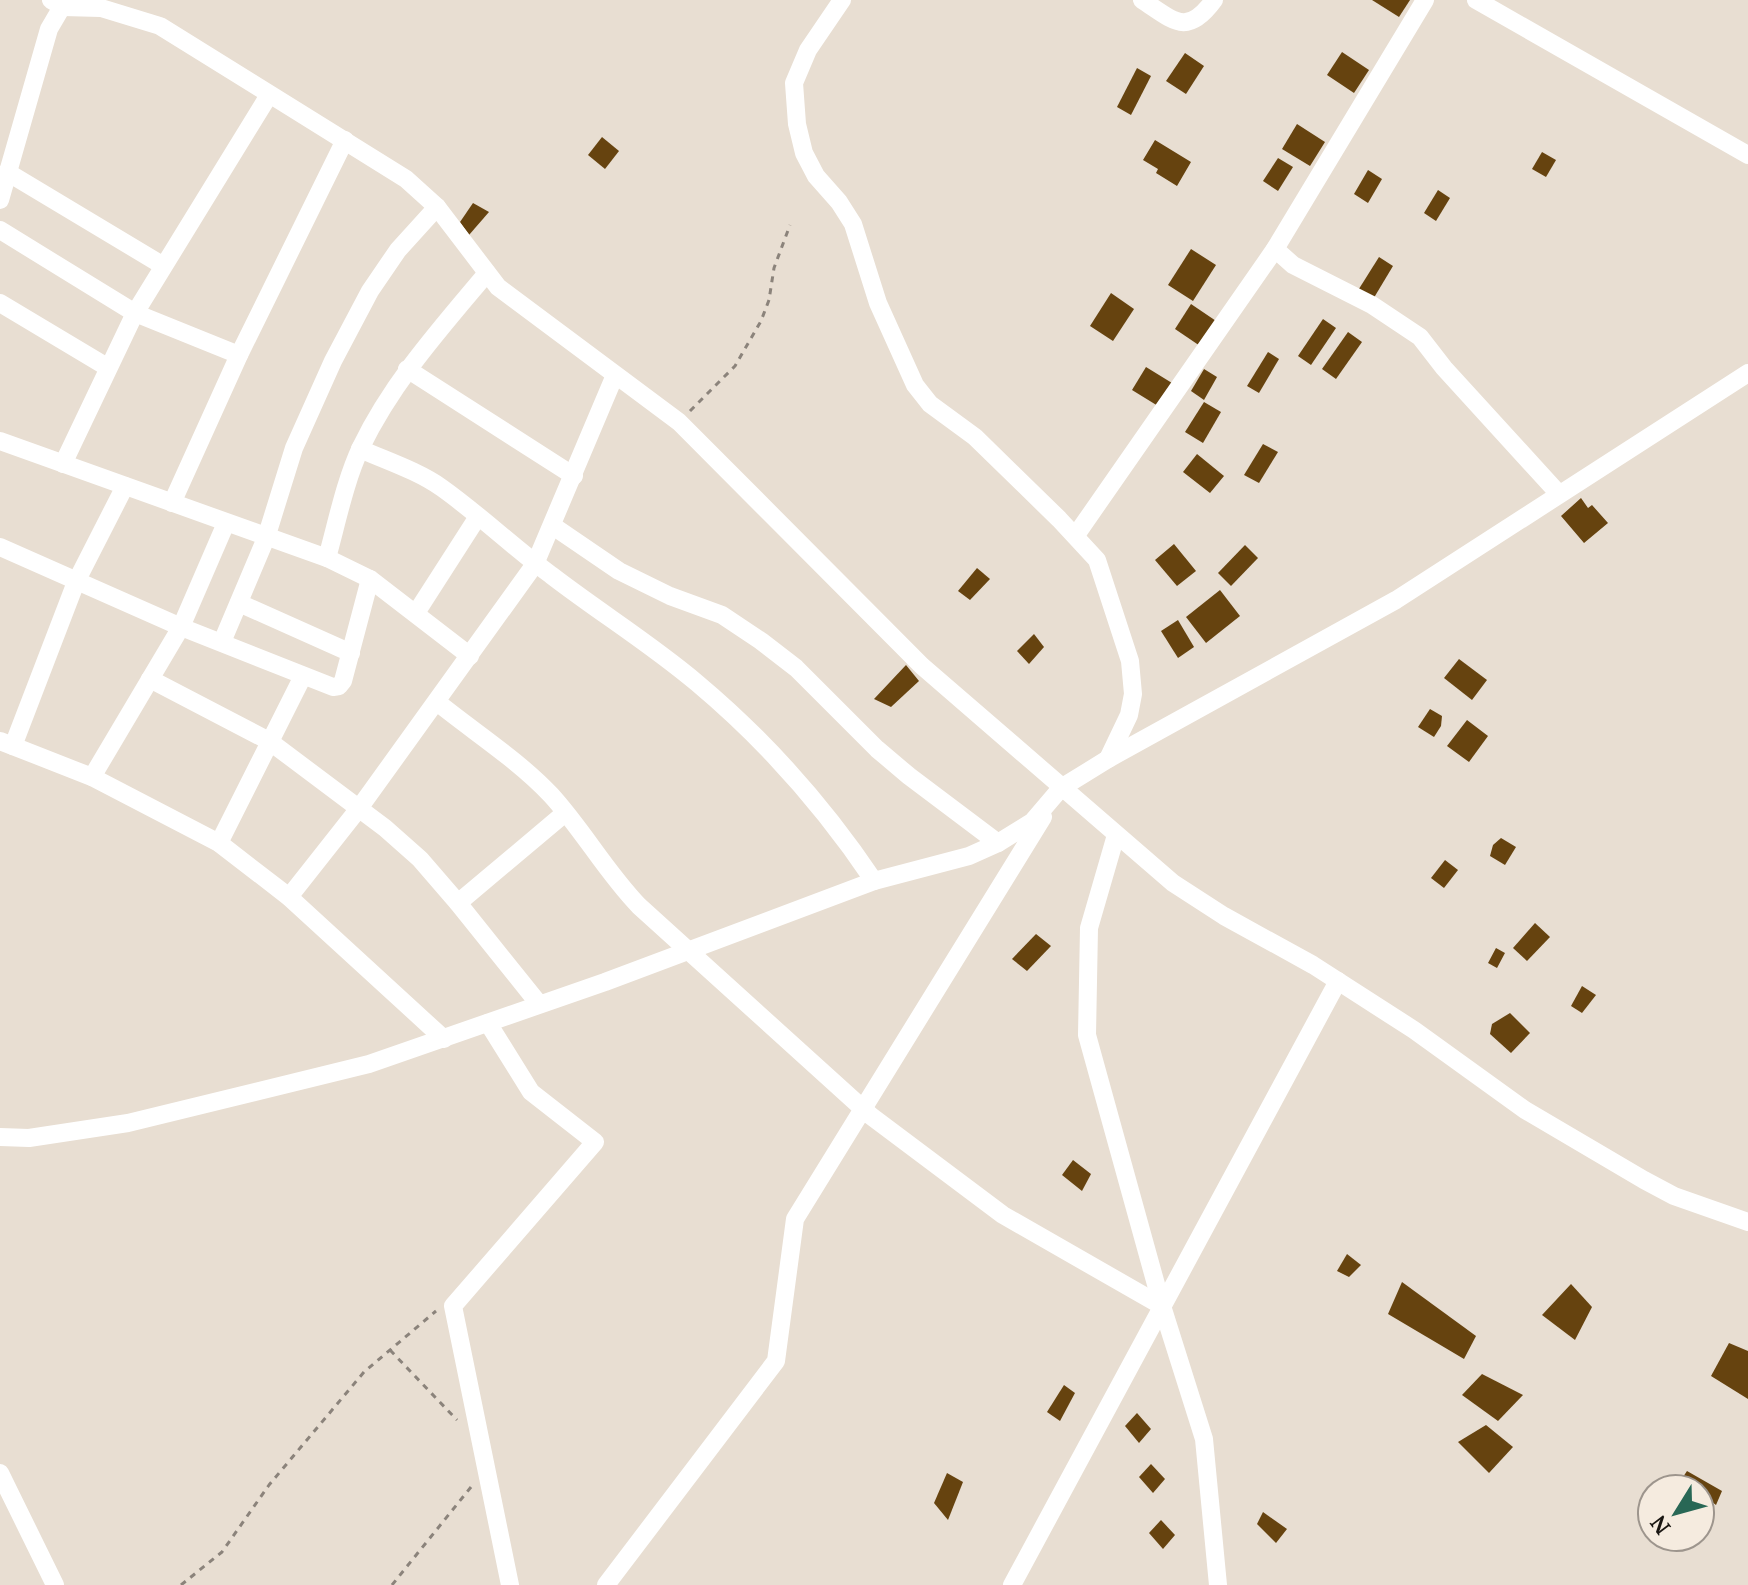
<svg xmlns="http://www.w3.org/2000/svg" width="1748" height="1585" font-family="'PT Serif',serif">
<rect width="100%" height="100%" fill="#e8ded2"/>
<g fill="#66430f">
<polygon points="1372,0 1410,0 1399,17"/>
<polygon points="1342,52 1369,70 1354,93 1327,75"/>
<polygon points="1185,53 1204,66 1186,94 1166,81"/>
<polygon points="1137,68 1151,76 1131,115 1117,107"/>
<polygon points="1297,124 1325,142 1310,166 1282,149"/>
<polygon points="602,137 619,151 605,169 588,155"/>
<polygon points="1155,140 1191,162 1177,186 1156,173 1158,169 1143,160"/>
<polygon points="1542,152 1556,160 1546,177 1532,169"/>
<polygon points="1278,158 1293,167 1278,191 1263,181"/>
<polygon points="1368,170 1382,179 1368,203 1354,194"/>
<polygon points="1438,190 1450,198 1436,221 1424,213"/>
<polygon points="473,203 489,212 469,235 460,222"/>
<polygon points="1191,249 1216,265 1193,301 1168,285"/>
<polygon points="1379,257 1393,266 1372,301 1357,292"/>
<polygon points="1111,293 1134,309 1113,341 1090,326"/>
<polygon points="1191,304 1222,325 1206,350 1175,329"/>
<polygon points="1323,319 1336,328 1311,365 1298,356"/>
<polygon points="1348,332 1362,342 1336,379 1322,369"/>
<polygon points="1268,352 1279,359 1259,393 1247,386"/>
<polygon points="1146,367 1172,383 1158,406 1132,390"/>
<polygon points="1204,369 1217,377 1204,400 1191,391"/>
<polygon points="1204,402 1221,412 1203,443 1185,432"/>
<polygon points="1263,444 1278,452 1259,483 1244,475"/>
<polygon points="1197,454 1224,476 1210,493 1183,472"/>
<polygon points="1581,498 1588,508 1592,505 1608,523 1584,543 1561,516"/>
<polygon points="1174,544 1196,571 1177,586 1155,560"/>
<polygon points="1245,545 1258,558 1231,586 1218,573"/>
<polygon points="977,568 990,579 970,600 958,591"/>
<polygon points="1220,590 1240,616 1206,643 1186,617"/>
<polygon points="1178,620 1194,647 1178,658 1161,631"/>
<polygon points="1034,634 1044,647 1029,664 1017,651"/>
<polygon points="1459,659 1487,680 1472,700 1444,678"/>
<polygon points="906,665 919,681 891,707 874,699"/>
<polygon points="1430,709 1442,716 1441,726 1434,737 1418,727"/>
<polygon points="1467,720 1488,736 1469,762 1447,746"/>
<polygon points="1501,838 1516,847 1505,865 1490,856 1493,845"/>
<polygon points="1445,860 1458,870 1444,888 1431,878"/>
<polygon points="1535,923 1550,937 1527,961 1513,948"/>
<polygon points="1036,934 1051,946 1027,971 1012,959"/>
<polygon points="1496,948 1505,953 1497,968 1488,963"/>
<polygon points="1582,986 1596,995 1582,1013 1571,1006"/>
<polygon points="1510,1013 1530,1033 1511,1053 1490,1034 1492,1024"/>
<polygon points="1073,1160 1091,1174 1082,1191 1062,1175"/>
<polygon points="1347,1254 1361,1265 1349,1277 1337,1271"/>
<polygon points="1402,1282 1476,1336 1464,1359 1388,1314"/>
<polygon points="1571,1284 1592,1307 1575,1340 1542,1315"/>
<polygon points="1729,1343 1748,1351 1748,1399 1711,1376"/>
<polygon points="1482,1374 1523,1395 1498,1421 1462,1395"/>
<polygon points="1064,1385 1075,1393 1060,1421 1047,1412"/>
<polygon points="1137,1413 1151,1429 1139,1443 1125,1426"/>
<polygon points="1486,1425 1513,1447 1489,1473 1458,1442"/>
<polygon points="1151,1464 1165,1479 1153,1493 1139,1477"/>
<polygon points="1687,1471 1722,1491 1716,1505 1700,1493 1700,1489 1694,1489 1681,1480"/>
<polygon points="947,1473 963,1482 948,1520 934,1503"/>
<polygon points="1263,1512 1287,1529 1276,1543 1257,1524"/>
<polygon points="1161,1520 1175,1535 1163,1549 1149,1533"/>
</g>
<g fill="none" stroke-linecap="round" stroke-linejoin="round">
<g stroke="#8b837b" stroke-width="3" stroke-dasharray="6 6" stroke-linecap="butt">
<polyline points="690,411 735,366 761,321 769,300 774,268 790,225"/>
<polyline points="390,1350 457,1420"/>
<polyline points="181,1585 222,1552 269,1485 364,1372 436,1311"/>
<polyline points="392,1585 471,1487"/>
</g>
<g stroke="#fff" stroke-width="18">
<polyline points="51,0 63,7 101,8 160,26 406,179 437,207 498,287 679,422 922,666 1173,883 1224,916 1313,965 1414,1030 1525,1110 1644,1180 1674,1196 1748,1222"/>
<polyline points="842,0 808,50 794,83 797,124 804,153 816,176 839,202 853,224 878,303 915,385 930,404 975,437 1059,519 1097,560 1130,661 1133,694 1129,715 1108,759"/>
<path d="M1142,0C1174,21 1187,37 1214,0"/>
<polyline points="1476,0 1748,155"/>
<polyline points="7,172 162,265"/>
<polyline points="0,200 49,29 66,0"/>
<polyline points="0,230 135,313 239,355"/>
<polyline points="1275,249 1293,265 1372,305 1420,337 1444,368 1559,494"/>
<polyline points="0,303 107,367"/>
<polyline points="407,369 574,476"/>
<polyline points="0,441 327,558 370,579 470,656"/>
<path d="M360,449C387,461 418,471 442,488C480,515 514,548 551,575C599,612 651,644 697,683C765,740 825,808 874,881"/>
<polyline points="63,464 135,313 269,95"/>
<polyline points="172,503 239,355 345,140"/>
<polyline points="553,526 619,571 670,596 722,615 761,641 796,668 877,749 909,776 998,843"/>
<polyline points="1076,535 1275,249 1425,0"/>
<polyline points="0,547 181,627 333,687 339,686 343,681 370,579"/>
<path d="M327,558C337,522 345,481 361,447C393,381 441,328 487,273"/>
<polyline points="239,603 351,653"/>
<polyline points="416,613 477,518"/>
<polyline points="222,642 266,538 294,448 333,361 370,291 398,250 437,207"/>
<polyline points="150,679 269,741 385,828 420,859 458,903 539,1004"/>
<path d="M437,702C474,732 518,760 551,795C583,830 606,872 639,906L871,1116L1003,1215L1162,1306"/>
<polyline points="0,741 92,777 219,843 289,897 444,1039"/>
<polyline points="13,746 76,582 125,486"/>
<polyline points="92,777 181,627 226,523"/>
<polyline points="1116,835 1089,928 1087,1035 1162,1306 1204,1439 1218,1585"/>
<polyline points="219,843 303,676"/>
<polyline points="289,897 360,807 535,564 615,375"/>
<polyline points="458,903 565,813"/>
<polyline points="488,1023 531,1092 595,1142 453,1306 510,1585"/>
<polyline points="0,1137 29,1138 128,1123 369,1064 605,982 874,881 969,856 998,843 1032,822 1061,788 1108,759 1396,600 1748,373"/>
<polyline points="0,1473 55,1585"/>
<polyline points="606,1585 776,1361 795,1219 1043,817"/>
<polyline points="1012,1585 1338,981"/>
</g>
</g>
<g transform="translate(1676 1513) rotate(233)"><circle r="38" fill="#f5ebdf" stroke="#9d958d" stroke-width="2"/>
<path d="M0-6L14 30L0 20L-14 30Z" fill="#286755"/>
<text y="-12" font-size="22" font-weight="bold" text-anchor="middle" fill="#191511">N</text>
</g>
</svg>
